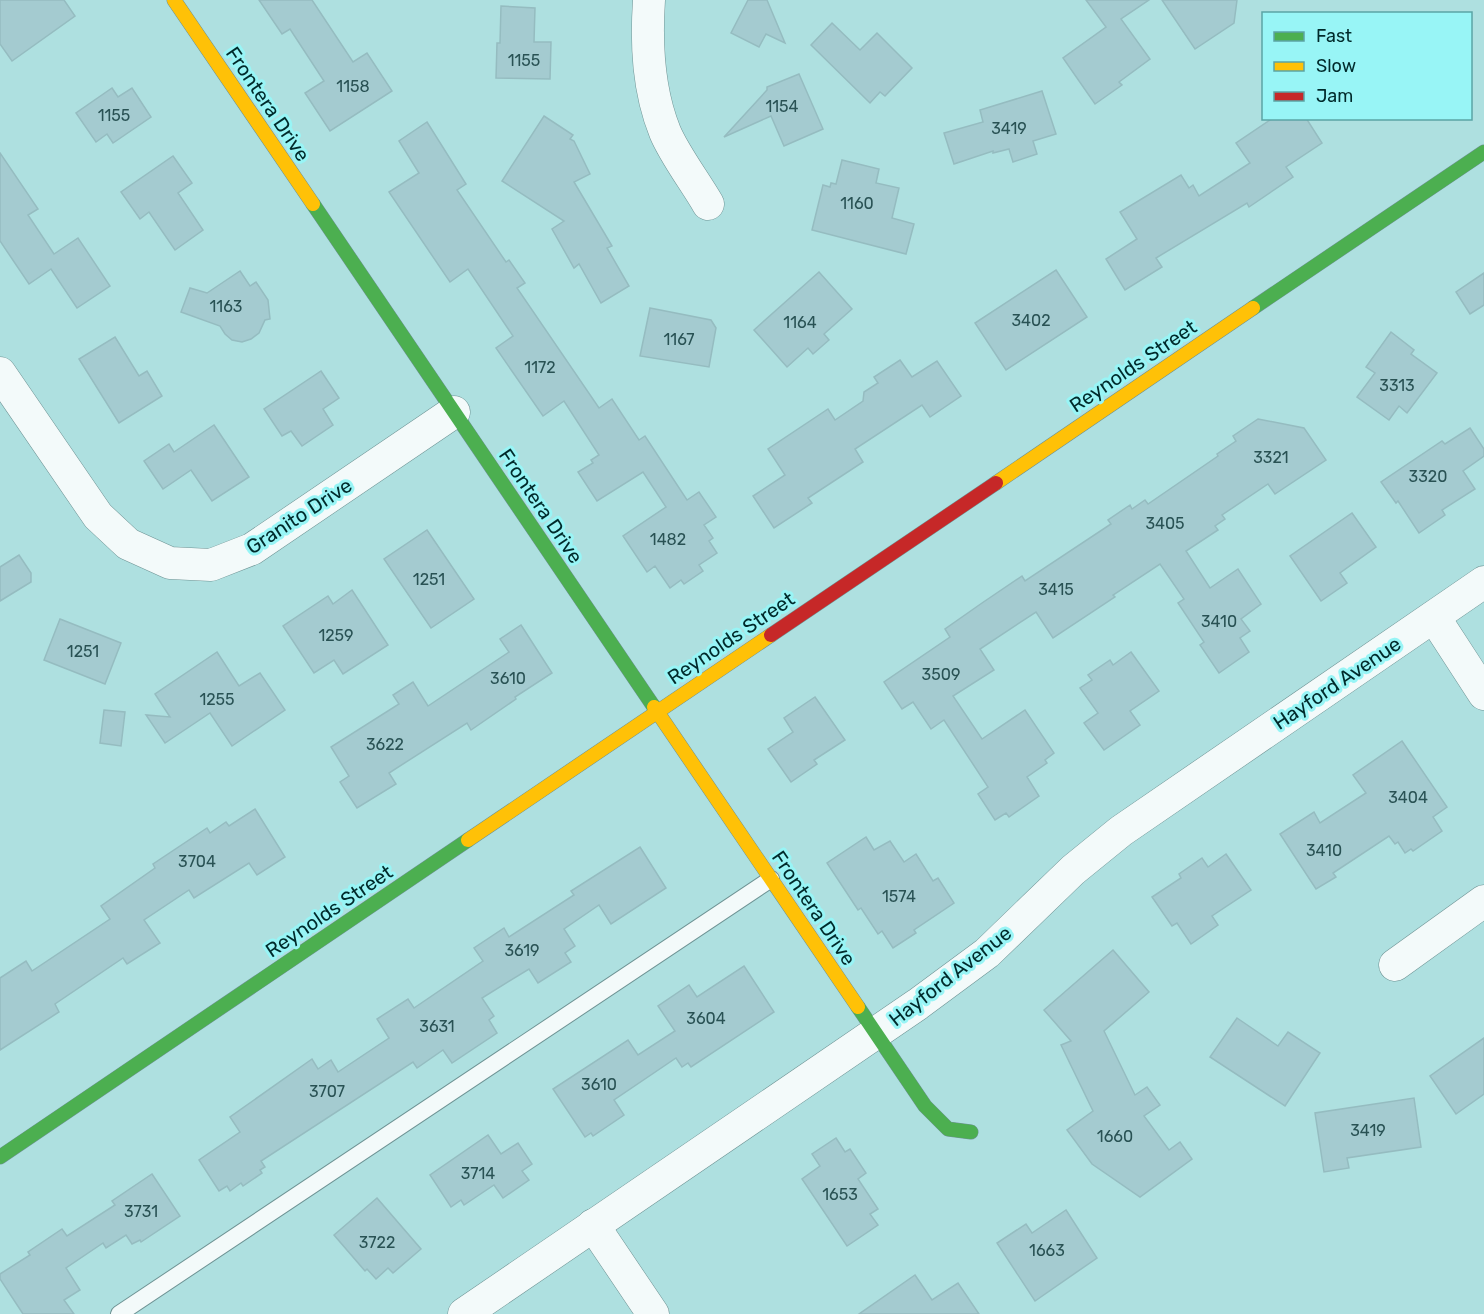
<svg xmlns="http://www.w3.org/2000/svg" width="1484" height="1314" font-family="Rubik,sans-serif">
<rect width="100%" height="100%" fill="#aee0e0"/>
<g fill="#a4cbd0" stroke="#95bcc0" stroke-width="1.5">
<polygon points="0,0 64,0 75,16 12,61 0,44"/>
<polygon points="259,0 312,0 353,62 367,53 392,91 330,131 305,93 324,81 290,29 282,34"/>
<polygon points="748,0 767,0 785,43 766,34 759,47 731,33"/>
<polygon points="1086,0 1149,0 1121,19 1150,59 1119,82 1122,85 1095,104 1063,58 1106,27"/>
<polygon points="1162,0 1237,0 1234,23 1195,49"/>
<polygon points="501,6 535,8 534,42 551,42 550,79 496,78 497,43 500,43"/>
<polygon points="832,23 860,50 877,33 912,68 885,96 880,92 870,103 811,45"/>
<polygon points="799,74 823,129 784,146 771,116 724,137 767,90 767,87"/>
<polygon points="112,88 118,97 132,88 151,117 113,143 107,134 96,142 76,113"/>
<polygon points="1042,91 1056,134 1033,141 1037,154 1013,162 1009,149 993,153 993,151 954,164 944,133 983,122 980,110"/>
<polygon points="544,116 573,135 570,139 574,141 590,174 574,182 612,246 607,248 629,286 601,303 579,264 574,268 552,229 564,221 502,181"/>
<polygon points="1273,118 1306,118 1322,143 1286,167 1293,177 1249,207 1247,203 1156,258 1162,267 1125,290 1106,259 1137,239 1120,212 1181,175 1189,188 1193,185 1199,196 1250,163 1236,143"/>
<polygon points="427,122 466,184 457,190 506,262 509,260 525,283 517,288 599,408 612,399 639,440 645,436 687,500 699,492 716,517 704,525 713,538 709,541 717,553 699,565 703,571 684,584 681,580 670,588 655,566 647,572 623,536 666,507 643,472 597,501 578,472 593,463 591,460 599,455 564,401 543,416 496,348 513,336 468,269 450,282 389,192 419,173 399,141"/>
<polygon points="0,153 38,209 28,215 54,254 78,238 110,286 77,308 51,269 29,284 0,241"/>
<polygon points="173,156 192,183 178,193 203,230 175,250 149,212 140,219 121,192"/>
<polygon points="842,160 879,169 876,183 899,188 892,218 914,224 906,254 812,230 823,185 830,187 831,183 836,184"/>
<polygon points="1056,270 1087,317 1006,370 975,323"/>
<polygon points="240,271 250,286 256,282 268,300 270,319 265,320 259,333 251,339 242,342 232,340 225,334 220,326 181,312 190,288 207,293"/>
<polygon points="819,272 852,309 824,334 829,340 813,354 808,348 787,367 754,330"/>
<polygon points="1484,273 1484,305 1470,314 1456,292"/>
<polygon points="650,308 711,320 716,328 709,367 640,356"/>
<polygon points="1391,332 1414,350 1411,354 1437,373 1407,413 1399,406 1389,420 1357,397 1375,373 1366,367"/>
<polygon points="115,337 139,376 147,371 162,396 119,423 79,359"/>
<polygon points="900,360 912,377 937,361 961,396 930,417 922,405 855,449 863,462 808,498 812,503 774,528 753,496 785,475 768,449 828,409 835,420 863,401 864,392 878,383 874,377"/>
<polygon points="321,371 339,398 323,409 333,425 302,446 291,431 282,436 264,409"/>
<polygon points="1258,419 1304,428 1326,460 1275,494 1268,484 1222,515 1225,519 1215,526 1218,530 1186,551 1210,588 1238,569 1261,604 1241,619 1250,631 1240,638 1249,652 1219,673 1200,645 1204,642 1178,603 1184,599 1160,564 1113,595 1115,597 1053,638 1036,612 980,649 994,670 953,696 982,739 1025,710 1054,753 1045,760 1047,763 1027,777 1039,796 1009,817 1006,813 995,820 978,794 988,787 944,720 931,729 913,702 902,709 884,682 950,637 945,629 982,603 1022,576 1025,581 1111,524 1108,520 1130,505 1132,509 1145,500 1148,504 1218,456 1217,454 1236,441 1233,436"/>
<polygon points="214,425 249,477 212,501 191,470 163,489 144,461 169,444 174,452"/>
<polygon points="1470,428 1484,449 1484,456 1463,471 1475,489 1442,510 1445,515 1419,533 1398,501 1396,503 1381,482 1442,441 1445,444"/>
<polygon points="1352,513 1376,547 1340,573 1347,583 1321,601 1290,556"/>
<polygon points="427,530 474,599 431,628 384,559"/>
<polygon points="19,555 31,573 31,582 0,601 0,567"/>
<polygon points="352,590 388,645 343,674 334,660 314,673 283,626 328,596 333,604"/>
<polygon points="60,619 121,643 105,684 44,660"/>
<polygon points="521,625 552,673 515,697 516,699 471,730 467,723 389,773 396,784 357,808 340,782 349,776 331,747 399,704 393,695 413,682 428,706 509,652 500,639"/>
<polygon points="217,652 239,686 260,673 285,710 232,746 210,713 165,743 146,715 170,717 155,694"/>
<polygon points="1131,652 1159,691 1130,711 1140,725 1104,750 1084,723 1098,713 1080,688 1092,680 1088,675 1110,660 1113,665"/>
<polygon points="815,697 845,740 814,760 817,764 791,782 768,749 793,732 784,718"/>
<polygon points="104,710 125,712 121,746 100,743"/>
<polygon points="1402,741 1447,807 1433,817 1442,831 1413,851 1411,849 1405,853 1398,842 1395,844 1389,836 1333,873 1336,877 1316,889 1280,834 1314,812 1320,823 1366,793 1353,775"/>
<polygon points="255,809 285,857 257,875 249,863 194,898 189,890 144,920 160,943 127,964 123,958 55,1004 59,1012 0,1050 0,978 26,961 32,971 110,919 101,906 155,868 153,864 207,828 210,833 226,822 229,826"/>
<polygon points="866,837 874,850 890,841 904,862 916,854 933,881 938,878 954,903 914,930 916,933 893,948 882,931 878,934 861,908 858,910 827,863"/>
<polygon points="640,847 666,888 611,924 599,905 564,929 575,946 565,953 571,962 538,983 529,969 482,998 494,1016 489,1020 497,1033 452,1063 443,1050 417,1068 413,1062 261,1161 265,1167 260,1170 262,1173 243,1186 241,1183 230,1191 227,1186 219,1191 199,1160 240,1132 230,1117 312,1059 318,1069 331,1060 338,1072 389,1038 377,1019 408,999 414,1008 483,961 474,948 504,928 509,937 574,895 571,891"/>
<polygon points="1226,854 1251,890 1212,916 1218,925 1191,944 1177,923 1172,926 1152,897 1181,878 1179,874 1202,858 1208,867"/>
<polygon points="1113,950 1149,992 1104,1031 1135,1095 1147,1087 1160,1105 1144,1116 1169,1150 1180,1142 1192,1159 1140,1197 1092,1164 1067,1130 1093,1111 1061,1045 1071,1041 1044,1010"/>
<polygon points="744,966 774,1012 691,1067 688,1063 682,1067 676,1058 614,1100 624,1115 593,1136 591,1133 585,1137 553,1089 628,1040 638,1055 675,1031 658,1006 689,985 697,997"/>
<polygon points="1237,1018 1278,1046 1288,1032 1320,1053 1285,1106 1210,1057"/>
<polygon points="1484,1038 1484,1094 1456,1114 1430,1076"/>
<polygon points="1414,1098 1421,1147 1347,1158 1349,1168 1324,1172 1315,1113"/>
<polygon points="488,1135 501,1154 518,1143 532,1164 522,1171 529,1180 503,1198 494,1185 464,1205 461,1200 451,1207 430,1175"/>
<polygon points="836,1138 845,1152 850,1149 866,1173 858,1179 878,1209 870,1214 878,1225 847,1246 802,1179 820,1166 812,1154"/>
<polygon points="152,1174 180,1216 141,1242 140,1240 132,1244 126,1235 106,1248 103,1243 66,1268 80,1290 64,1300 74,1314 23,1314 0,1279 0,1274 30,1255 28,1252 62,1229 67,1236 115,1205 112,1201"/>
<polygon points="377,1198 421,1249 393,1273 388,1268 376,1279 367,1269 365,1271 334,1235"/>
<polygon points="1066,1210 1097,1258 1035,1301 997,1243 1026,1224 1032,1233"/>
<polygon points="915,1275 932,1300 958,1283 979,1314 859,1314"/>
</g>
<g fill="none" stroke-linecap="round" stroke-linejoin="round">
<defs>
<polyline id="lane" points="119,1314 771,879"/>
<g id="street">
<path d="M649,0C646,45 648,90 665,132C674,154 696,183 708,204"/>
<polyline points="0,373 98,516 128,544 170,563 211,565 252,549 454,412"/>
<polyline points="1434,617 1484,694"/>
<polyline points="1395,965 1484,901"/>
<polyline points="593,1225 653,1314"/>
<polyline points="464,1314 918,1004 987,953 1073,870 1121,831 1484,582"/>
</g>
<g id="fast">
<polyline points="313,204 654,707"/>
<polyline points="1253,308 1484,152"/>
<polyline points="858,1007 925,1106 948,1129 971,1132"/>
<polyline points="0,1157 468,840"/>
</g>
<g id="slow">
<polyline points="174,0 313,204"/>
<polyline points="996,483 1253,308"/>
<polyline points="654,707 858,1007"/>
<polyline points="468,840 771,635"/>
</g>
<polyline id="jam" points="771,635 996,483"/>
</defs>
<use href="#lane" stroke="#6e9394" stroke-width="18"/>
<use href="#street" stroke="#6e9394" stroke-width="33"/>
<use href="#fast" stroke="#6e9394" stroke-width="15"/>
<use href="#slow" stroke="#6e9394" stroke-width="15"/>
<use href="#jam" stroke="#6e9394" stroke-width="15"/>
<use href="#lane" stroke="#f3fafa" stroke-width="16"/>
<use href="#street" stroke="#f3fafa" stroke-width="32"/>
<use href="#fast" stroke="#4caf50" stroke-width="14"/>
<use href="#slow" stroke="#ffc107" stroke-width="14"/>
<use href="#jam" stroke="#c62828" stroke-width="14"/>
</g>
<g text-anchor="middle" stroke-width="6" stroke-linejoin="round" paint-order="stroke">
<g font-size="16" fill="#295254">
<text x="524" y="66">1155</text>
<text x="353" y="92">1158</text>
<text x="782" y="112">1154</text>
<text x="114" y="121">1155</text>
<text x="1009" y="134">3419</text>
<text x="857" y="209">1160</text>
<text x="226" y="312">1163</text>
<text x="1031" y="326">3402</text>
<text x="800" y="328">1164</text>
<text x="679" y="345">1167</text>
<text x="540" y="373">1172</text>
<text x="1397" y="391">3313</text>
<text x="1271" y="463">3321</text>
<text x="1428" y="482">3320</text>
<text x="1165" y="529">3405</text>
<text x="668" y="545">1482</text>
<text x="429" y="585">1251</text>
<text x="1056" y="595">3415</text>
<text x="1219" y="627">3410</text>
<text x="336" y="641">1259</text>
<text x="83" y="657">1251</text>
<text x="941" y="680">3509</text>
<text x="508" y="684">3610</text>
<text x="217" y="705">1255</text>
<text x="385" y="750">3622</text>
<text x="1408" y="803">3404</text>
<text x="1324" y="856">3410</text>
<text x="197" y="867">3704</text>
<text x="899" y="902">1574</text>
<text x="522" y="956">3619</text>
<text x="706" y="1024">3604</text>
<text x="437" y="1032">3631</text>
<text x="599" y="1090">3610</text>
<text x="327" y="1097">3707</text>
<text x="1368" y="1136">3419</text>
<text x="1115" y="1142">1660</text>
<text x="478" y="1179">3714</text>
<text x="840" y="1200">1653</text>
<text x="141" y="1217">3731</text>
<text x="377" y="1248">3722</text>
<text x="1047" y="1256">1663</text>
</g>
<g font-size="20" fill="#002a2b" stroke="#98f5f6">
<text transform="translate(268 104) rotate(56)" y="7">Frontera Drive</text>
<text transform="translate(1133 366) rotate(-34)" y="7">Reynolds Street</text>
<text transform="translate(541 506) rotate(56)" y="7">Frontera Drive</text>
<text transform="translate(299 516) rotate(-33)" y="7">Granito Drive</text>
<text transform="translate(731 638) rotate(-34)" y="7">Reynolds Street</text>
<text transform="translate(1337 683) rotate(-34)" y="7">Hayford Avenue</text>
<text transform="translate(814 908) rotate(56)" y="7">Frontera Drive</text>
<text transform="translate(329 911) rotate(-34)" y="7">Reynolds Street</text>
<text transform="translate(950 976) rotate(-38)" y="7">Hayford Avenue</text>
</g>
</g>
<rect x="1262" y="12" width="210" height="108" fill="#98f5f6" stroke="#5ba4a5" stroke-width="1.5"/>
<rect x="1274" y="32" width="30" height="9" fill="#4caf50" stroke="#5ba4a5" stroke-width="1.5"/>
<text x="1316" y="42" font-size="18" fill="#002a2b">Fast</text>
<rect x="1274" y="62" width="30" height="9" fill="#ffc107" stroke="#5ba4a5" stroke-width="1.5"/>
<text x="1316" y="72" font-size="18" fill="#002a2b">Slow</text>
<rect x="1274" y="92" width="30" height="9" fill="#c62828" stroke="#5ba4a5" stroke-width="1.5"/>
<text x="1316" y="102" font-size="18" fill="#002a2b">Jam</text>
</svg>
